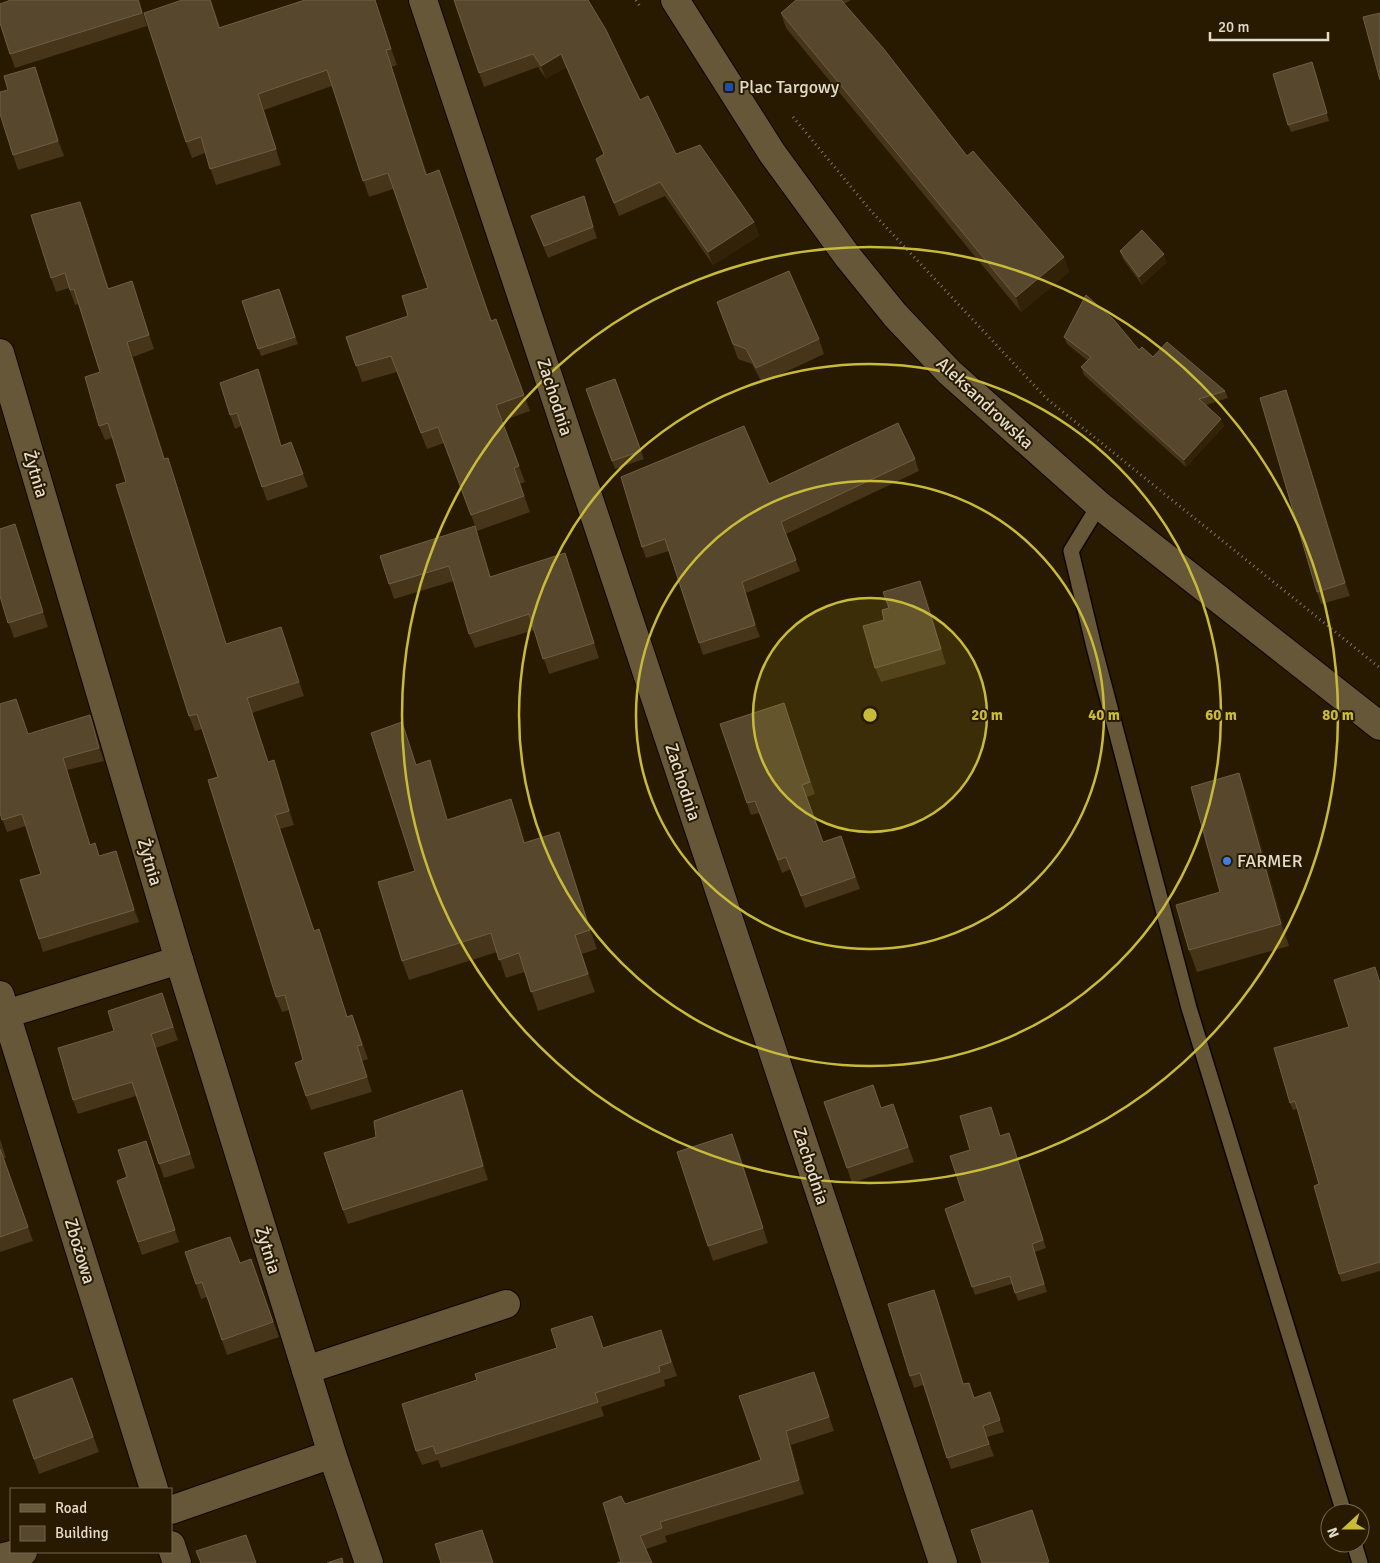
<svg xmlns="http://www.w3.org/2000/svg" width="1380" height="1563" font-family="Signika,sans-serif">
<rect width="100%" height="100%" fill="#271a00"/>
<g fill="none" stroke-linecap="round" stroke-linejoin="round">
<defs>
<g id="service">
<polyline points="1099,505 1071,551 1094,647 1189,1008 1344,1513"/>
<polyline points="1354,1543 1360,1563"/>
</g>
<g id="minor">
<polyline points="423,0 943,1563"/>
<polyline points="0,353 179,960 332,1454 369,1563"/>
<polyline points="0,995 154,1489"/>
<polyline points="0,1016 179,960"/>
<polyline points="306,1370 506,1304"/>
<polyline points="171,1510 332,1454"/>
<polyline points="171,1545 177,1563"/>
<polyline points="0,1558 23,1552"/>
</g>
<polyline id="secondary" points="675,0 772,153 848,257 895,315 949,372 1099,505 1380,726"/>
</defs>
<use href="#service" stroke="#0f0500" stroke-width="18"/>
<use href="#minor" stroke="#0f0500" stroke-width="30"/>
<use href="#secondary" stroke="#0f0500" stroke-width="30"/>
<g stroke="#827761" stroke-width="3" stroke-dasharray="1 4" stroke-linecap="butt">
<polyline points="636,0 641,8"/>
<polyline points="793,117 871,211 1047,399 1380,668"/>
</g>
<use href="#service" stroke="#655738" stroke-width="15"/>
<use href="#minor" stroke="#655738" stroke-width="28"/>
<use href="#secondary" stroke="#655738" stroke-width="28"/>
</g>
<g fill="#463519">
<polygon points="139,0 147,26 15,68 10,54"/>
<polygon points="211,0 220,27 305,0 375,0 397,65 391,67 427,174 492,321 496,319 530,411 502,421 525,482 520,484 530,512 477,531 444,443 427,449 397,372 362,382 346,337 408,316 428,288 393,189 369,197 332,86 264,110 281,165 216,185 205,153 192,158 186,142"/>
<polygon points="454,0 640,100 676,154 754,222 759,236 713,265 665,196 619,216 596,159 604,155 566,67 546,79 538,67 484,87"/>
<polygon points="796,0 851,0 844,4 967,156 1064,257 1069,272 1021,312 786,28 781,13"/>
<polygon points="35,67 64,156 18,170 13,155 8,90"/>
<polygon points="1315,70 1329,121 1291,132 1288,125"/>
<polygon points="584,196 597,238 548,258 531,216"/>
<polygon points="86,217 109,289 132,281 137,296 154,349 133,357 165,459 173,473 226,644 286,642 304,696 252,713 268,762 279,774 294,825 280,829 314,931 324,944 347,1017 352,1015 358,1030 368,1059 362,1061 372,1092 311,1110 306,1096 303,1060 289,1010 282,1012 276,997 218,777 202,729 195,731 189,716 126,482 112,438 105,440 99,426 100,372 78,304 75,305 69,288 56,292 51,278"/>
<polygon points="1120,251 1167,262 1142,285 1123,259"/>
<polygon points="279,289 298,344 261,356 242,301"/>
<polygon points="717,302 819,339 824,354 762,383 752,364 738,359"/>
<polygon points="1064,337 1139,350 1225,391 1228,398 1206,405 1224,426 1186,467 1084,375 1081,367 1088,361 1067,344"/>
<polygon points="258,369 263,383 281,446 291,442 308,487 267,501 241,426 235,429 230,415"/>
<polygon points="615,379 644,459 615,469 586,389"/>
<polygon points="1291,403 1350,596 1321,604 1317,592"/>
<polygon points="915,459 919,471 786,534 800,571 746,593 760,637 703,655 669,551 646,558 642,547 769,484"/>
<polygon points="475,526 491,577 571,568 599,658 549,674 534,630 475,648 469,634 454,581 394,599 389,584"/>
<polygon points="0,529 20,539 48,627 14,638 0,598"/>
<polygon points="926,596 946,664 881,682 875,668 884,620"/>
<polygon points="784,703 815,794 807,797 823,842 841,836 860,889 805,908 791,869 782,873 759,813 751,815 720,724"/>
<polygon points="94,727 104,761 67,770 90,845 99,856 116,851 139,922 43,952 39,939 41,874 26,826 7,832 0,813 28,734"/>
<polygon points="417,765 436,779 448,820 518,818 525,842 559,832 565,851 597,949 582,954 595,992 538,1011 525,972 506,978 497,952 409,980 402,961 415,871"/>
<polygon points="1247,795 1289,946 1197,972 1189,950 1220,892"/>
<polygon points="1380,982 1380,1271 1342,1282 1339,1274 1319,1184 1297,1109 1293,1110 1290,1103 1349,1027"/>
<polygon points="162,993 178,1040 156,1048 195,1168 164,1178 136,1096 78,1114 73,1100 114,1031"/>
<polygon points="467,1104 488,1180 348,1224 343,1210 376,1137"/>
<polygon points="893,1104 914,1162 852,1183 847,1168 881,1108"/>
<polygon points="994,1115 1000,1136 1012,1140 1046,1248 1035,1252 1047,1292 1018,1301 1012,1284 975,1295 945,1209 965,1201 970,1150"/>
<polygon points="0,1139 6,1158 4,1158 33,1241 0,1252"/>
<polygon points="146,1141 179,1242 142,1255 117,1181 127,1177"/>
<polygon points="738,1149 768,1243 713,1261 708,1246"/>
<polygon points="251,1259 279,1337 227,1355 207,1297 201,1299 196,1284 240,1263"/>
<polygon points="934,1290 964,1384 974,1398 990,1392 1004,1432 987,1437 994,1456 951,1469 923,1385 914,1388 910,1376"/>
<polygon points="666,1344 677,1376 664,1380 665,1386 601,1407 604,1416 441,1468 438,1460 422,1465 416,1451 603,1348"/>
<polygon points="72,1378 99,1452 39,1474 13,1400"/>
<polygon points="819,1386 834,1431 791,1445 804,1494 665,1536 667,1542 646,1549 621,1562 625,1504 761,1460"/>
</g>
<g fill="#322207">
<polygon points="375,0 397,65 391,49"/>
<polygon points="386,50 391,67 432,191 426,175"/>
<polygon points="561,54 566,67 546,79 541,66"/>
<polygon points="35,67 40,82 64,156 58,141"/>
<polygon points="258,94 264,110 281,165 276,149"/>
<polygon points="584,196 588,207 597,238 593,227"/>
<polygon points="80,202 86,217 114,304 108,289"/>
<polygon points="754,222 759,236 713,265 708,252"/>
<polygon points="1164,254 1167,262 1142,285 1139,277"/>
<polygon points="1064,257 1069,272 1021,312 1016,297"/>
<polygon points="132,281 137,296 154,349 149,335"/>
<polygon points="127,342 133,357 169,474 164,459"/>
<polygon points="258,369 263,383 285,460 281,446"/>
<polygon points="1286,390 1291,403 1350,596 1345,583"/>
<polygon points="1221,419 1224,426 1186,467 1184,460"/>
<polygon points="168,458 173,473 231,659 226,644"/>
<polygon points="15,524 20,539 48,627 43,612"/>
<polygon points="475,526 480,541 496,592 490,577"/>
<polygon points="565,553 571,568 599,658 594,643"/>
<polygon points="920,581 926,596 946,664 941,649"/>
<polygon points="742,582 746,593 760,637 755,625"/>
<polygon points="90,715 94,727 104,761 99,748"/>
<polygon points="63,758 67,770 94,857 90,845"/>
<polygon points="274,760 279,774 294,825 289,811"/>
<polygon points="430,760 436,779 454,839 447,820"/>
<polygon points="1239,773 1247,795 1289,946 1281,924"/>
<polygon points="511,799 518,818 531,862 524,843"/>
<polygon points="275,815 280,829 319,946 314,931"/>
<polygon points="559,832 565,851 597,949 590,930"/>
<polygon points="116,851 120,864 139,922 134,910"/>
<polygon points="319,929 324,944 352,1031 347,1017"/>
<polygon points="575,935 582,954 595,992 588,974"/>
<polygon points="462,1090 467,1104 488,1180 483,1166"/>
<polygon points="732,1134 738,1149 768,1243 763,1228"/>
<polygon points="934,1290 939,1302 968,1396 963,1384"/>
<polygon points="814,1372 819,1386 834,1431 829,1417"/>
<polygon points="786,1431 791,1445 804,1494 799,1480"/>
</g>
<g fill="#57472c" stroke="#6d5e45">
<polygon points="11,0 138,0 142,13 10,54 0,23 0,4"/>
<polygon points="182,0 210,0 219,28 305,0 375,0 391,49 386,50 426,175 439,170 491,321 496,319 524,395 496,405 519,466 514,468 524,496 471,515 438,427 421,433 391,356 356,366 346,337 408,316 402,296 428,288 388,173 363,181 327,70 258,94 276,149 210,169 201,137 186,142 144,13"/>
<polygon points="454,0 588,0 606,30 640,100 648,96 676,154 700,145 754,222 708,252 660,182 614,203 596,159 604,154 561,54 541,66 533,54 479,73"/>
<polygon points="796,0 841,0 883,48 967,156 973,151 1064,257 1016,297 781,13"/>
<polygon points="1380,13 1380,80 1363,17"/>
<polygon points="1312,62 1327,113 1288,125 1273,74"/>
<polygon points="35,67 58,141 13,155 0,114 0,92 8,90 4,76"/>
<polygon points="584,196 593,227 544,246 531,216"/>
<polygon points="80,202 108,289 132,281 149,335 127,342 164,459 168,458 226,644 281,627 299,682 247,698 268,762 274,760 289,811 275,815 314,931 319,929 347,1017 352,1015 362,1045 357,1046 367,1077 306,1096 295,1063 303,1060 285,995 276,997 208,780 218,777 197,714 189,716 116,485 126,482 108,423 99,426 85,377 100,372 74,289 70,290 65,273 51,278 31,215"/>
<polygon points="1142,230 1164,254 1139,277 1120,251"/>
<polygon points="789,271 819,339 756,368 746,349 733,344 717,302"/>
<polygon points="279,289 295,337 258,349 242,301"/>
<polygon points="1086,295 1114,320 1139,350 1142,347 1153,357 1167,342 1225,391 1199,399 1221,419 1184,460 1081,367 1091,357 1064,337"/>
<polygon points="258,369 281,446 291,442 303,474 262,487 237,413 230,415 220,383"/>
<polygon points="615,379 641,451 612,461 586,389"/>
<polygon points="1286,390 1345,583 1317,592 1260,398"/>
<polygon points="898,423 915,459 781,522 796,560 742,582 755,625 699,643 665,539 642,547 621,477 744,426 769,484"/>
<polygon points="15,524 43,612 8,623 0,596 0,529"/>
<polygon points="475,526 490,577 565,553 594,643 543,659 529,614 469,634 449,566 389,584 380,556"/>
<polygon points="920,581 941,649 875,668 863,626 884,620 882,610 889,608 883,592"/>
<polygon points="16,699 28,734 90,715 99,748 63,758 90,845 95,843 99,856 116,851 134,910 39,939 20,880 41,874 22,814 2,820 0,813 0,704"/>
<polygon points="784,703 810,782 802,785 823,842 841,836 855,877 801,896 786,857 778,860 755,801 747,803 720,724"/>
<polygon points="402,722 416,765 430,760 447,820 511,799 524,843 559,832 590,930 575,935 588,974 531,992 519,953 499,960 491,933 402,961 378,882 415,871 371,733"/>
<polygon points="1239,773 1281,924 1189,950 1176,905 1220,892 1191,787"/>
<polygon points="1375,967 1380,983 1380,1262 1339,1274 1314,1186 1319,1184 1295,1101 1290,1103 1274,1048 1349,1027 1334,980"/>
<polygon points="162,993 173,1027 151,1034 190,1154 159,1164 132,1082 73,1100 58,1048 114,1031 108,1011"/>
<polygon points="873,1085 881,1108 893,1104 908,1147 847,1168 824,1102"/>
<polygon points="462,1090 483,1166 343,1210 324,1153 376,1137 374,1121"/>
<polygon points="991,1107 1000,1136 1009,1133 1043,1240 1032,1244 1044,1284 1015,1293 1010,1276 972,1287 945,1209 965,1201 950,1156 970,1150 960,1116"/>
<polygon points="732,1134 763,1228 708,1246 677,1152"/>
<polygon points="146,1141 175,1230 138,1242 117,1181 127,1177 118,1150"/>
<polygon points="0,1149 28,1227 0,1237"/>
<polygon points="230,1237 240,1263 251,1259 273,1322 222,1340 202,1282 196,1284 185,1252"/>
<polygon points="934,1290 963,1384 969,1383 974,1398 990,1392 1000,1420 983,1426 989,1444 947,1458 920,1373 910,1376 888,1304"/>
<polygon points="592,1316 603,1348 661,1330 671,1362 659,1366 660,1372 595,1393 598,1402 436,1454 433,1446 416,1451 402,1404 477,1380 475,1374 557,1348 551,1329"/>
<polygon points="814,1372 829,1417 786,1431 799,1480 660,1522 662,1528 640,1536 652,1563 617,1563 621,1562 603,1503 621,1496 625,1504 761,1460 739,1396"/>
<polygon points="72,1378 93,1437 34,1459 13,1400"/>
<polygon points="1032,1510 1049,1562 1045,1563 982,1563 971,1530"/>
<polygon points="482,1530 493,1563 441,1563 435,1544"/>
<polygon points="246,1535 256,1563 201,1563 196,1551"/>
<polygon points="342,1558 343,1563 327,1563"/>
</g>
<circle cx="870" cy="715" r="117" fill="#c9bb3a" fill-opacity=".12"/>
<g fill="none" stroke="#c9bb3a" stroke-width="2.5">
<circle cx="870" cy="715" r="117"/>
<circle cx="870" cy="715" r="234"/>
<circle cx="870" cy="715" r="351"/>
<circle cx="870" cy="715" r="468"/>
</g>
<rect fill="#1a4fb4" stroke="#271a00" stroke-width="2" x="724" y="82" width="10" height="10" rx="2.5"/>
<circle fill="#3f7fe0" stroke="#271a00" stroke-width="2" cx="1227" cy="861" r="5"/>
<g text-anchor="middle" stroke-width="4" stroke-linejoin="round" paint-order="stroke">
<g font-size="18" fill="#e4dcca" stroke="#271a00" text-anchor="start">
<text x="739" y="93">Plac Targowy</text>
<text x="1237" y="867">FARMER</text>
</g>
<g font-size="18" fill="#e4dcca" stroke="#271a00">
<text transform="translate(555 397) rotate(72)" y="6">Zachodnia</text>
<text transform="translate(985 403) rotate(43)" y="6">Aleksandrowska</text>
<text transform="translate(36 474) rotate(74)" y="6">Żytnia</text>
<text transform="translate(683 782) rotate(72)" y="6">Zachodnia</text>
<text transform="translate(150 862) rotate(74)" y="6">Żytnia</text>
<text transform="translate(811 1166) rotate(72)" y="6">Zachodnia</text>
<text transform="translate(268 1250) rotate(73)" y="6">Żytnia</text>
<text transform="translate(80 1251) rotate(73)" y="6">Zbożowa</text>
</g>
</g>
<circle cx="870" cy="715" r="8" fill="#c9bb3a" stroke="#271a00" stroke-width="2.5"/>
<g font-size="15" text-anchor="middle" font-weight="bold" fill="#c9bb3a" stroke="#271a00" stroke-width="4" stroke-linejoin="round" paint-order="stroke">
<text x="987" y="720">20 m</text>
<text x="1104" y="720">40 m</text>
<text x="1221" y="720">60 m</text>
<text x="1338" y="720">80 m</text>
</g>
<rect x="10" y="1488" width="162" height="65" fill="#271a00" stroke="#736851"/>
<rect x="20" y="1504" width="25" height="8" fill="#655738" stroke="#736851"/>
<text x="55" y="1513" font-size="15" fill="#e4dcca">Road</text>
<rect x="20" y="1526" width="25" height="15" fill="#57472c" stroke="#736851"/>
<text x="55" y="1538" font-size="15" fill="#e4dcca">Building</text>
<g transform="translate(1345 1528) rotate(249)"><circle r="24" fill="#271a00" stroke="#736851"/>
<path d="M0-4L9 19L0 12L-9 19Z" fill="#c9bb3a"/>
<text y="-8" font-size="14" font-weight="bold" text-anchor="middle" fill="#e4dcca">N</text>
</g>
<path d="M1210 32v8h118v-8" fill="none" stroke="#e4dcca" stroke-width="2.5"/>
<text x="1218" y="32" font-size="15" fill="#e4dcca" stroke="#271a00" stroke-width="4" paint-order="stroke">20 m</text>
</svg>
